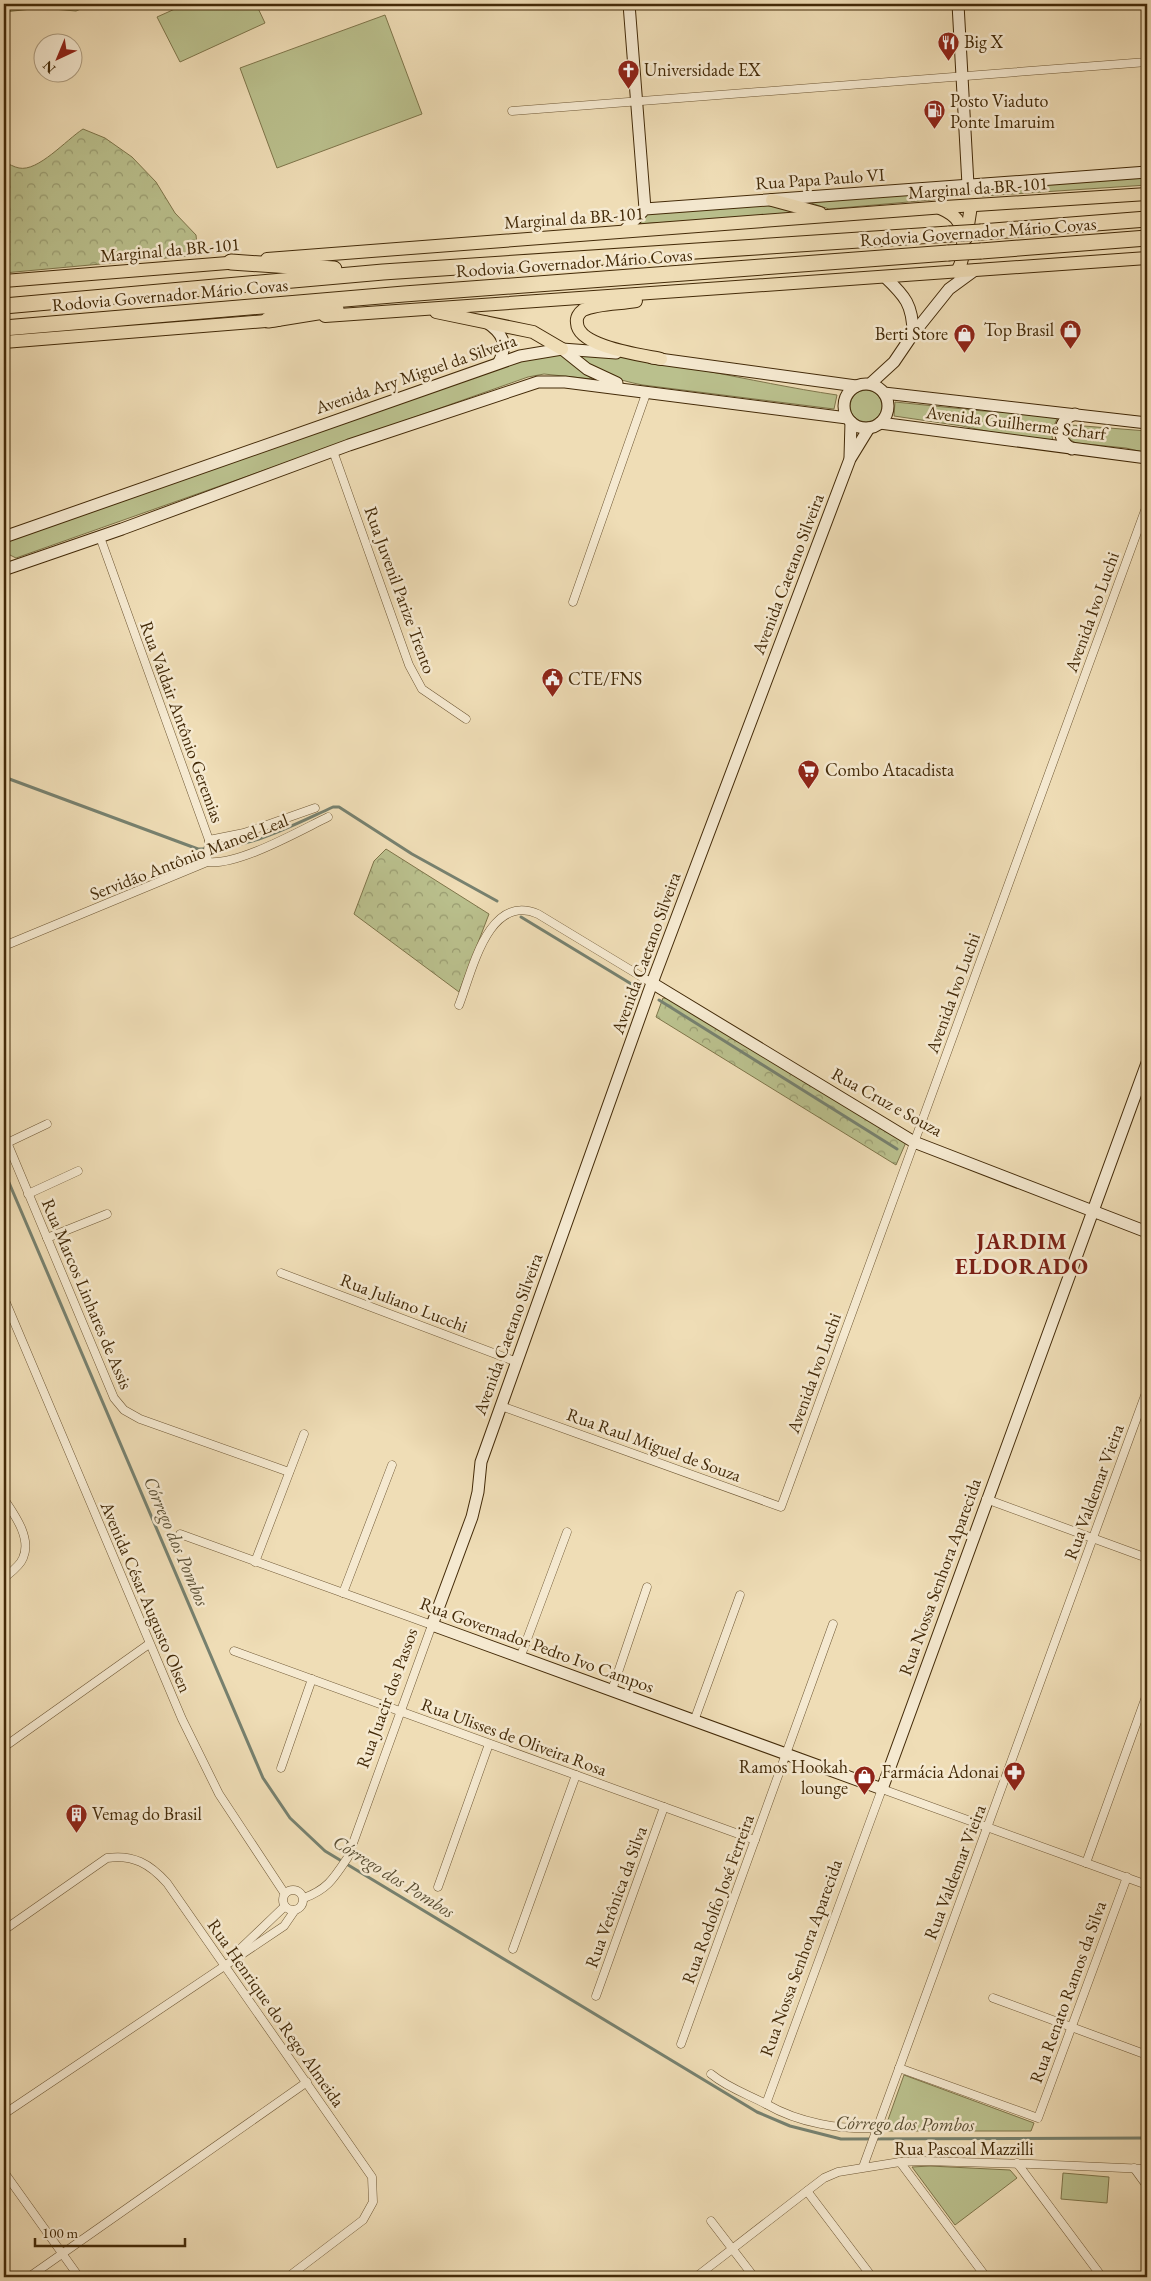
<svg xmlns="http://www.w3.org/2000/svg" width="1151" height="2281" font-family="'EB Garamond',serif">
<defs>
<pattern id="forest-crowns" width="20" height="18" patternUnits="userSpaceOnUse" patternTransform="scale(1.25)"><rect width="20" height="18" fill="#bac08d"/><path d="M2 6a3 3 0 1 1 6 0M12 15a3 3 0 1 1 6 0" fill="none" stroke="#999c71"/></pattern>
</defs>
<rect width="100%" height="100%" fill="#efddb6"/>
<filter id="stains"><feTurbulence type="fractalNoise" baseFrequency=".004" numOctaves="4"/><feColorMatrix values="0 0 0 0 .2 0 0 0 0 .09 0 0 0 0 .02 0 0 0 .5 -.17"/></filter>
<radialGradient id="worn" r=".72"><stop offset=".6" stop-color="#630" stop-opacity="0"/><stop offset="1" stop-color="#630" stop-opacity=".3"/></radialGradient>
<g fill="#bac08d" stroke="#7e754a">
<polygon points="186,4 256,4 265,23 180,62 157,17"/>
<polygon points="385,15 422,114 277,168 240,68"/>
<polygon points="1147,176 1147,185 982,196 981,187"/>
<polygon points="942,189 945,193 942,199 829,209 802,200"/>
<polygon points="768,204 803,215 635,224 649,211"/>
<polygon points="560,352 592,379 544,374 528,377 16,558 6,553 4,545 11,539 485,370"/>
<path d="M570,352C660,357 748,382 837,395L834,409L643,385C616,380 591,371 570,352Z"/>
<circle cx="866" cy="406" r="16"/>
<polygon points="895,402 983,411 1054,415 1057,419 1051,432 1054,445 962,426 894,416"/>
<polygon points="1071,425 1147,431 1147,453 1126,448 1076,443 1069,439 1067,434"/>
<polygon points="904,2075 1034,2123 1031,2131 884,2131"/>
<polygon points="930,2166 1010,2170 1017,2178 955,2225 912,2167"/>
<polygon points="1063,2173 1109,2177 1107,2203 1061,2199"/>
</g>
<g fill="url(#forest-crowns)" stroke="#7e754a">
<polygon points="4,4 93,4 76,11 41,8 4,12"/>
<path d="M83,129L105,138L132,157L156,182L175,213L196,235L198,255L4,273V162C9,164 14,167 19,168C38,172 66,140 83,129Z"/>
<polygon points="386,849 489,914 459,992 354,914 374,861"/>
<polygon points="663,998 670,999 907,1140 896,1165 656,1017"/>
</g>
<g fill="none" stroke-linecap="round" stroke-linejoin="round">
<g stroke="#77816f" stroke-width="3">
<path d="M4,777L198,849C248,850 289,827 333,807H339L412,854L497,901"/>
<polyline points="521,917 633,985"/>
<polyline points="659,1000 897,1149"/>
<polyline points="4,1171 263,1778 290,1818 325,1851 757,2112 790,2126 841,2139 1147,2138"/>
</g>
<defs>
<g id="street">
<polyline points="489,4 509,4"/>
<polyline points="512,111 1147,62"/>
<polyline points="333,451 409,665 422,689 466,719"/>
<polyline points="100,537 209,840 244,833 315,808"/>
<polyline points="573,602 647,391"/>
<polyline points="207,862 209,840"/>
<path d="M4,946L207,862C238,866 299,831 328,817"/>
<path d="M459,1005C472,972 488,892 538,914L652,983"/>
<polyline points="4,1135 114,1398 124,1410 140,1419 289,1472"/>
<polyline points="7,1143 47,1124"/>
<polyline points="28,1194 78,1171"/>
<polyline points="47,1238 107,1214"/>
<polyline points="281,1273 517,1362"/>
<polyline points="4,1298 182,1719 219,1794 285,1894"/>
<polyline points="501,1406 781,1507 1147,505"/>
<path d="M4,1499C14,1514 32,1538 23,1558C20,1566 10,1573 4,1578"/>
<polyline points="986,1499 1147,1558"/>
<path d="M180,1534L432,1625L348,1857C334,1878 328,1889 304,1898"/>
<polyline points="255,1562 304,1434"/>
<polyline points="343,1593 392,1465"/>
<polyline points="234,1651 755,1840"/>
<polyline points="520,1658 567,1532"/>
<polyline points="612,1690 647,1587"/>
<polyline points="694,1721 740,1595"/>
<polyline points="4,1747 149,1644"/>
<polyline points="281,1768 312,1679"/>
<polyline points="1086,1863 1147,1694"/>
<polyline points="438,1887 489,1744"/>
<circle cx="293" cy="1900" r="10"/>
<path d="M4,1930L107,1858C133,1854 150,1864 167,1883L372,2177L373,2202L363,2220L288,2277"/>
<polyline points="513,1949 576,1775"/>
<polyline points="237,1952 285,1906"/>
<polyline points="596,1996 664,1807"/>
<polyline points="993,1998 1147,2055"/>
<polyline points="681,2044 833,1624"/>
<polyline points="899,2068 1038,2118 1127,1877"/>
<path d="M711,2074C728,2088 747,2094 766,2104C799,2123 840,2130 878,2128"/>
<polyline points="766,2104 882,1789 1147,1885"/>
<polyline points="4,2114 284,1926 295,1910"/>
<polyline points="900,2162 986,2277"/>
<polyline points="1017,2163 1102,2277"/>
<polyline points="863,2167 1147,1390"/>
<polyline points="1134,2168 1147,2186"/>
<polyline points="4,2172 79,2277"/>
<polyline points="807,2191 872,2277"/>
<polyline points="711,2221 754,2277"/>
<polyline points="29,2277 307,2082"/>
<polyline points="696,2277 807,2191 824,2178 838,2172 900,2162 923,2161 1031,2164 1147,2169"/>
</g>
<g id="secondary">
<polyline points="629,4 645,209"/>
<polyline points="958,4 968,185"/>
<polyline points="624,231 645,209 1147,172"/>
<path d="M885,277C905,296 913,305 913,334"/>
<path d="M486,322C503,333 508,344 499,362"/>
<polyline points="562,349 587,369 617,383"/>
<polyline points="652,358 856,386"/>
<circle cx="866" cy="406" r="22"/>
<polyline points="870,384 894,362 913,334 949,289 975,270"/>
<polyline points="884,393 1147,423"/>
<polyline points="880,423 1147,458"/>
<polyline points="869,428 850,459 652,983 481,1462 478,1492 472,1517 432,1625 882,1789 1147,1063"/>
<path d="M1072,449C1056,440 1057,420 1075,414"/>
<polyline points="850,457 851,422"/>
<polyline points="4,537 520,356 562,349 616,353"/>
<polyline points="4,566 6,569 122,529 349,445 538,382 565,382 847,418"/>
<polyline points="652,983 914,1142 1147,1232"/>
</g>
<g id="primary">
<polyline points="772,200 820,213"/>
<path d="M940,208C947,211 956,216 959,223C965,238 965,258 957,272"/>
<polyline points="966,238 971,206"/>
<polyline points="267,259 945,207 1147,194"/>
<polyline points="4,281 240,262"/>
<path d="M636,301C620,304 598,303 583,310C579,313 576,318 577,323C578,347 642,355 661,359"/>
<polyline points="436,312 533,332 562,349"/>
<polyline points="325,316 1147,258"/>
<polyline points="4,342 278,320"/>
</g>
<g id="highway">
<polyline points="981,232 1147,219"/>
<polyline points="981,251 1147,238"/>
<polyline points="231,262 334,269"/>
<polyline points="4,306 383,272 949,234"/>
<polyline points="268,320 336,309"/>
<polyline points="4,328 404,294 948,253"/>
</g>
</defs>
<use href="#street" stroke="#6e5734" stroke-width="9"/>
<use href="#secondary" stroke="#432a08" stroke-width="13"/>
<use href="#primary" stroke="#432a08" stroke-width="14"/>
<use href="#highway" stroke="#432a08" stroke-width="17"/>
<use href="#street" stroke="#f5e9d0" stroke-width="8"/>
<use href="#secondary" stroke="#f5e9d0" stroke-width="11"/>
<use href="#primary" stroke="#efddb6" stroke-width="12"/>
<use href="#highway" stroke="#efddb6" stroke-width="15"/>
<defs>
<g id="highway-bridge">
<polyline points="949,234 981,232"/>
<polyline points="948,253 981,251"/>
</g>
</defs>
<use href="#highway-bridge" stroke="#432a08" stroke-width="17" stroke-linecap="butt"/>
<use href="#highway-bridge" stroke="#efddb6" stroke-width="15"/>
</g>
<defs>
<symbol id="restaurant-pin" viewBox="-11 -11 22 30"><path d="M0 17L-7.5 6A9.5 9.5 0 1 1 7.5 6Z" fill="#8f2418" stroke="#f5e9d0"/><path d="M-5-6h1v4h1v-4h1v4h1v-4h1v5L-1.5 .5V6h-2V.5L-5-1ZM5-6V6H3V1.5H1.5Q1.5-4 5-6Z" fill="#fff"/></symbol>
<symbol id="church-pin" viewBox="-11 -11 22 30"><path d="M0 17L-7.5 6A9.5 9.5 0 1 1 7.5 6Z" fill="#8f2418" stroke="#f5e9d0"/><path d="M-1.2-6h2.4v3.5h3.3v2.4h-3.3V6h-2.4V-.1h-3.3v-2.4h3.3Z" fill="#fff"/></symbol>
<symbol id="fuel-pin" viewBox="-11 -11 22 30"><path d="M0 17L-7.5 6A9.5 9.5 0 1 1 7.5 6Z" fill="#8f2418" stroke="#f5e9d0"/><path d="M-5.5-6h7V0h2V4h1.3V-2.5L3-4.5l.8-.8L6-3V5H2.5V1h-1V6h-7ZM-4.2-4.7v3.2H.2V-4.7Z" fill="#fff"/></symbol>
<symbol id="shop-pin" viewBox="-11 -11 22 30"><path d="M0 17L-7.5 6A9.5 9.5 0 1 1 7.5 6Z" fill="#8f2418" stroke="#f5e9d0"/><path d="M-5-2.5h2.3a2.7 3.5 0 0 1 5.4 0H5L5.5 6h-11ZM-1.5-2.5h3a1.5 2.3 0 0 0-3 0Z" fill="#fff"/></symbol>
<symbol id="civic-pin" viewBox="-11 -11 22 30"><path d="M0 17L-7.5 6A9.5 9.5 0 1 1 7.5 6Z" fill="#8f2418" stroke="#f5e9d0"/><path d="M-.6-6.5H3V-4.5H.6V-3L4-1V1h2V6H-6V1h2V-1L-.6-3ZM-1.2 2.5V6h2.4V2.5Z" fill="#fff"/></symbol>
<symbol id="supermarket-pin" viewBox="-11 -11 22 30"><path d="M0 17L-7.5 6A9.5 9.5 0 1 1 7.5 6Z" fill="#8f2418" stroke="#f5e9d0"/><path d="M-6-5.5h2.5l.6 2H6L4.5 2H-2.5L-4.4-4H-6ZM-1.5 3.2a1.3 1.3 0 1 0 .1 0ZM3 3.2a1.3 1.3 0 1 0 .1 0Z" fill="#fff"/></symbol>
<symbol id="pharmacy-pin" viewBox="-11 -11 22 30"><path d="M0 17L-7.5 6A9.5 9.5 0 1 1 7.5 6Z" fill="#8f2418" stroke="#f5e9d0"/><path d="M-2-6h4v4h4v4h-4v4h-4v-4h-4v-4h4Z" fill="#fff"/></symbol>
<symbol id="building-pin" viewBox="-11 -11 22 30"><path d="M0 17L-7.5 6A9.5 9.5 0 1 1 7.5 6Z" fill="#8f2418" stroke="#f5e9d0"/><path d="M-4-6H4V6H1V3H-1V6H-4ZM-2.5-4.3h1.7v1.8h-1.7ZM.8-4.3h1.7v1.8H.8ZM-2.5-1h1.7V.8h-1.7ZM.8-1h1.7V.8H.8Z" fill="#fff"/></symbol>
</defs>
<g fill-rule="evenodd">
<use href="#restaurant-pin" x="936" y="30" width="25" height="34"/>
<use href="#church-pin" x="616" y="58" width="25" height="34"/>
<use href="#fuel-pin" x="922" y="98" width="25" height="34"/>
<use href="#shop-pin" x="1058" y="318" width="25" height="34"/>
<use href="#shop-pin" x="952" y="322" width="25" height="34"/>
<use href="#civic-pin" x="540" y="666" width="25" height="34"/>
<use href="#supermarket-pin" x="796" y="758" width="25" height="34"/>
<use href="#pharmacy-pin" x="1002" y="1760" width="25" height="34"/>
<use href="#shop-pin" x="852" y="1764" width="25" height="34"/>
<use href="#building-pin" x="64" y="1802" width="25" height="34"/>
</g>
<g text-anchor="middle" stroke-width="5" stroke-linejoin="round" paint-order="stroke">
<g font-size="18" fill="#432a08" stroke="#f5e9d0" text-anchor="start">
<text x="964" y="48">Big X</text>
<text x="644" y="76">Universidade EX</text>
<text x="950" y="107">Posto Viaduto<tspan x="950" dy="21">Ponte Imaruim</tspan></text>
<text x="1054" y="336" text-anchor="end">Top Brasil</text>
<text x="948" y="340" text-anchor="end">Berti Store</text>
<text x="568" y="685">CTE/FNS</text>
<text x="825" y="776">Combo Atacadista</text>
<text x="848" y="1773" text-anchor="end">Ramos Hookah<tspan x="848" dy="21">lounge</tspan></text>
<text x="999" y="1778" text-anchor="end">Farmácia Adonai</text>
<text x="92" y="1820">Vemag do Brasil</text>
</g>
<g font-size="18" fill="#432a08" stroke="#f5e9d0">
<text transform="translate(820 179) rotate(-4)" y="6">Rua Papa Paulo VI</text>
<text transform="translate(978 188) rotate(-4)" y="6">Marginal da BR-101</text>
<text transform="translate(574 218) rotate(-4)" y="6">Marginal da BR-101</text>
<text transform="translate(978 232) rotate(-4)" y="6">Rodovia Governador Mário Covas</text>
<text transform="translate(170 250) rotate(-5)" y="6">Marginal da BR-101</text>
<text transform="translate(574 263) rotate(-4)" y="6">Rodovia Governador Mário Covas</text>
<text transform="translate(170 295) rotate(-5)" y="6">Rodovia Governador Mário Covas</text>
<text transform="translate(416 374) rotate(-19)" y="6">Avenida Ary Miguel da Silveira</text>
<text transform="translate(1016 423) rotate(7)" y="6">Avenida Guilherme Scharf</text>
<text transform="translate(788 574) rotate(-69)" y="6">Avenida Caetano Silveira</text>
<text transform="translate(400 590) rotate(70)" y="6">Rua Juvenil Parize Trento</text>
<text transform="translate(1092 612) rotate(-70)" y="6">Avenida Ivo Luchi</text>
<text transform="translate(182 722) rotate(70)" y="6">Rua Valdair Antônio Geremias</text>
<text transform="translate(189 857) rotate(-21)" y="6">Servidão Antônio Manoel Leal</text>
<text transform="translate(646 953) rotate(-70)" y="6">Avenida Caetano Silveira</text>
<text transform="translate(953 993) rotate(-70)" y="6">Avenida Ivo Luchi</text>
<text transform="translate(887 1102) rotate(29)" y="6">Rua Cruz e Souza</text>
<text transform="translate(87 1294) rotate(67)" y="6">Rua Marcos Linhares de Assis</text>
<text transform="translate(404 1303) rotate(21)" y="6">Rua Juliano Lucchi</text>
<text transform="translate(508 1334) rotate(-70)" y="6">Avenida Caetano Silveira</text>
<text transform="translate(814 1373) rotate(-70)" y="6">Avenida Ivo Luchi</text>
<text transform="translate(654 1445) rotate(20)" y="6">Rua Raul Miguel de Souza</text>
<text transform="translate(1094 1492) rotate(-70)" y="6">Rua Valdemar Vieira</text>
<text transform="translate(940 1577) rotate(-70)" y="6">Rua Nossa Senhora Aparecida</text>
<text transform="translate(146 1597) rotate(67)" y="6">Avenida César Augusto Olsen</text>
<text transform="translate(537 1645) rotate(20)" y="6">Rua Governador Pedro Ivo Campos</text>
<text transform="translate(387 1698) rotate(-70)" y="6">Rua Juacir dos Passos</text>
<text transform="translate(514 1737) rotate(20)" y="6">Rua Ulisses de Oliveira Rosa</text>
<text transform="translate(955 1872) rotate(-69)" y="6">Rua Valdemar Vieira</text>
<text transform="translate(616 1897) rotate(-70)" y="6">Rua Verônica da Silva</text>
<text transform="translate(718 1899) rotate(-70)" y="6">Rua Rodolfo José Ferreira</text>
<text transform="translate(801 1958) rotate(-70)" y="6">Rua Nossa Senhora Aparecida</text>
<text transform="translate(1068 1992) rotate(-70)" y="6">Rua Renato Ramos da Silva</text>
<text transform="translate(276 2013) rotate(55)" y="6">Rua Henrique do Rego Almeida</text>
<text x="964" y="2155">Rua Pascoal Mazzilli</text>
</g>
<g font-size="19" font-style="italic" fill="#594e33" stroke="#f5e9d0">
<text transform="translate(177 1541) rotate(67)" y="7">Córrego dos Pombos</text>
<text transform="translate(394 1876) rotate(32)" y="7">Córrego dos Pombos</text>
<text transform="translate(905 2123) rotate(1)" y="7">Córrego dos Pombos</text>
</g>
<g font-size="22" font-weight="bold" letter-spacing="1" fill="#7a1f14" stroke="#f5e9d0">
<text x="1022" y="1249">JARDIM<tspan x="1022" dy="25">ELDORADO</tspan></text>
</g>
</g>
<rect width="1151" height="2281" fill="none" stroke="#efddb6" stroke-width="20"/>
<rect x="5" y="5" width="1141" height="2271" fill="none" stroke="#432a08" stroke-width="2.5"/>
<rect x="10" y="10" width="1131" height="2261" fill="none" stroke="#432a08"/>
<g transform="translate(58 58) rotate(224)"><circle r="24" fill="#f5e9d0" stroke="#ae9d80"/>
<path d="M0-4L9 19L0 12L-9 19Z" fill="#8f2418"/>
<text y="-8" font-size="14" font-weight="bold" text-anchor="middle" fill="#432a08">N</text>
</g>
<path d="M35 2238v8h150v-8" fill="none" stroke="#432a08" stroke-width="2.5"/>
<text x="42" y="2238" font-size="15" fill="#432a08" stroke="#f5e9d0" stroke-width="4" paint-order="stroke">100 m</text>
<rect width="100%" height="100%" filter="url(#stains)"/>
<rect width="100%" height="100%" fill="url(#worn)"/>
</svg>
